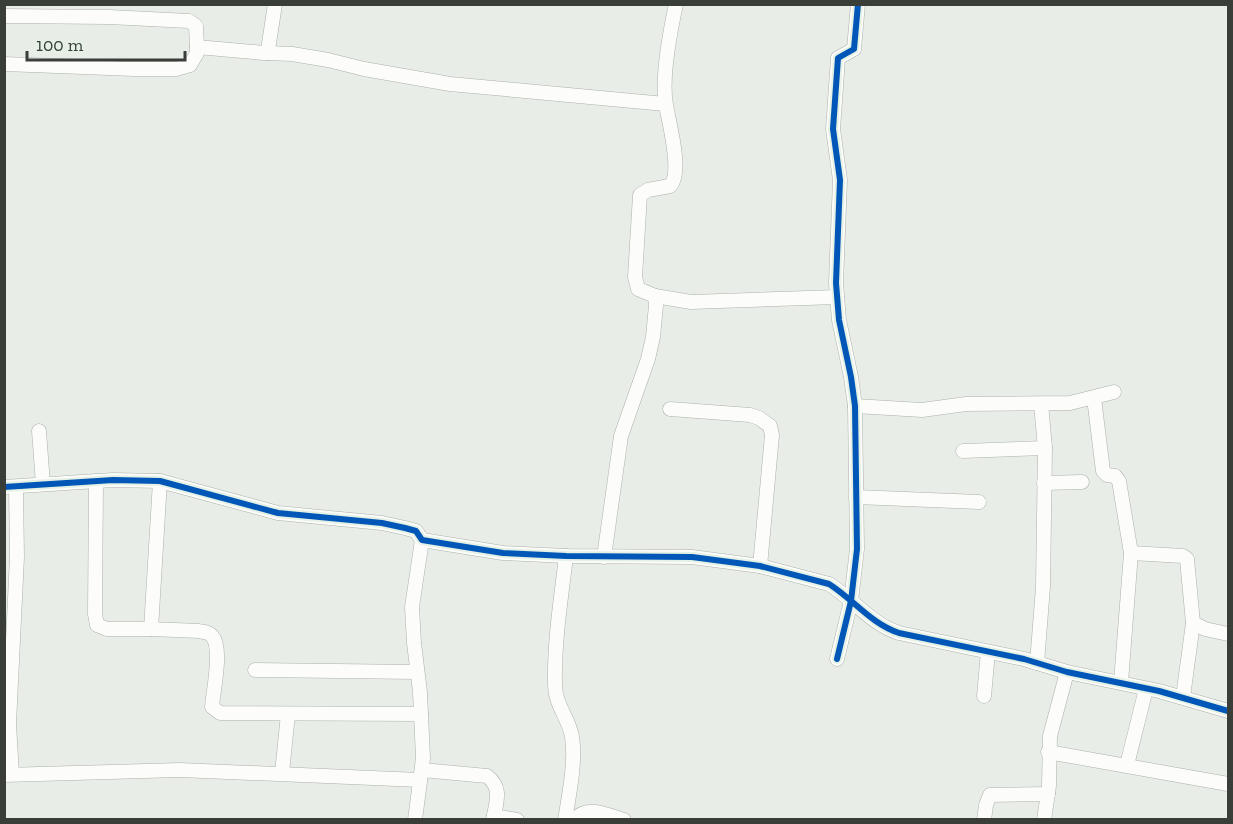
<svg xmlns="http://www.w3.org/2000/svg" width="1233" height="824" font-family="'Zilla Slab',serif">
<rect width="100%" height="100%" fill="#e8eee7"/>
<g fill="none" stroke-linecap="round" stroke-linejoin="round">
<defs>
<g id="minor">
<polyline points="4,16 109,17 189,21 196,26 197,47 264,53 267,53 268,50 275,4"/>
<polyline points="267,53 292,54 328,60 364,69 450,84 665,104"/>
<polyline points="4,64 134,69 176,69 190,65 197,53 197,47"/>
<polyline points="655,296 691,302 837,297"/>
<polyline points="1094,398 1103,471 1107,475 1115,476 1119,481 1131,553 1121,682"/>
<polyline points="855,406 922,410 966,404 1070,403 1114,392"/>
<polyline points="670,409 750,415 759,418 770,426 772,435 760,566"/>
<polyline points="39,431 43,484"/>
<polyline points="963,451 1045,448"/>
<polyline points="96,481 95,614 97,625 107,629 151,629"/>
<path d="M160,481L151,629L199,631C204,632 209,632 212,636C223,648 213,691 212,707L220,713L421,714"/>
<polyline points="1044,483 1082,482"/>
<path d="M4,487L113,480L160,481L278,513L382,523L405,528L416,531L422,540L503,553L566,556L692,557L760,566L829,584C853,599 871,624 899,633L1024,659L1067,672L1159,691L1228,711"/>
<polyline points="856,497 979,502"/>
<polyline points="1131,553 1183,556 1187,559 1193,623 1183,697"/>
<path d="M604,557L621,436L648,359L653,337L656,305L655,296L638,289L635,277L640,195L648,190L670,186C683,173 669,123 666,105C661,78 670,32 676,4"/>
<polyline points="1193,623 1205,629 1228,634"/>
<polyline points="837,659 851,601 857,549 855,406 851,377 839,320 836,283 840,180 833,129 838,58 854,49 858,4"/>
<polyline points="1037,663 1043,587 1045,448 1041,404"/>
<polyline points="255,670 417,672"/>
<polyline points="984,696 988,652"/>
<polyline points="1048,752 1228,784"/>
<polyline points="1127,765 1146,689"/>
<path d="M422,770L487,776C503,788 496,803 493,820"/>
<polyline points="282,773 288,714"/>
<polyline points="12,774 9,724 17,557 16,487"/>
<polyline points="4,775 180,770 420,780"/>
<polyline points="494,816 517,820"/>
<polyline points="415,820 423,758 420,692 414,643 412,607 422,540"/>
<path d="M565,820C569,795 576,761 572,737C569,718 555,705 555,685C554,642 561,599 566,556"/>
<path d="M574,820C587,804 607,815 624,820"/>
<polyline points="984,820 986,805 990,795 1048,794"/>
<polyline points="1044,820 1049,786 1050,736 1067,672"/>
</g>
</defs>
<use href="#minor" stroke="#acb0ac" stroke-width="15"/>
<use href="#minor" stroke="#fcfcfb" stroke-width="14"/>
<defs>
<g id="cycleway">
<path d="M4,487L113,480L160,481L278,513L382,523L405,528L416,531L422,540L503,553L566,556L692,557L760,566L829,584C853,599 871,624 899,633L1024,659L1067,672L1159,691L1228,711"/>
<polyline points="837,659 851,601 857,549 855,406 851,377 839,320 836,283 840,180 833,129 838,58 854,49 858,4"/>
</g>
</defs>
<use href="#cycleway" stroke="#e5f1e4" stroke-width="10"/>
<use href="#cycleway" stroke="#0057b8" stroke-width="6"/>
</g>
<rect width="1233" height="824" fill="none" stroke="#393e39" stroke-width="12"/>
<path d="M27 51v9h158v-9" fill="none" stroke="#393e39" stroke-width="3"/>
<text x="36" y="51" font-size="18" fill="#393e39" stroke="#e5f1e4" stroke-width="4.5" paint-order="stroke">100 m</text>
</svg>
